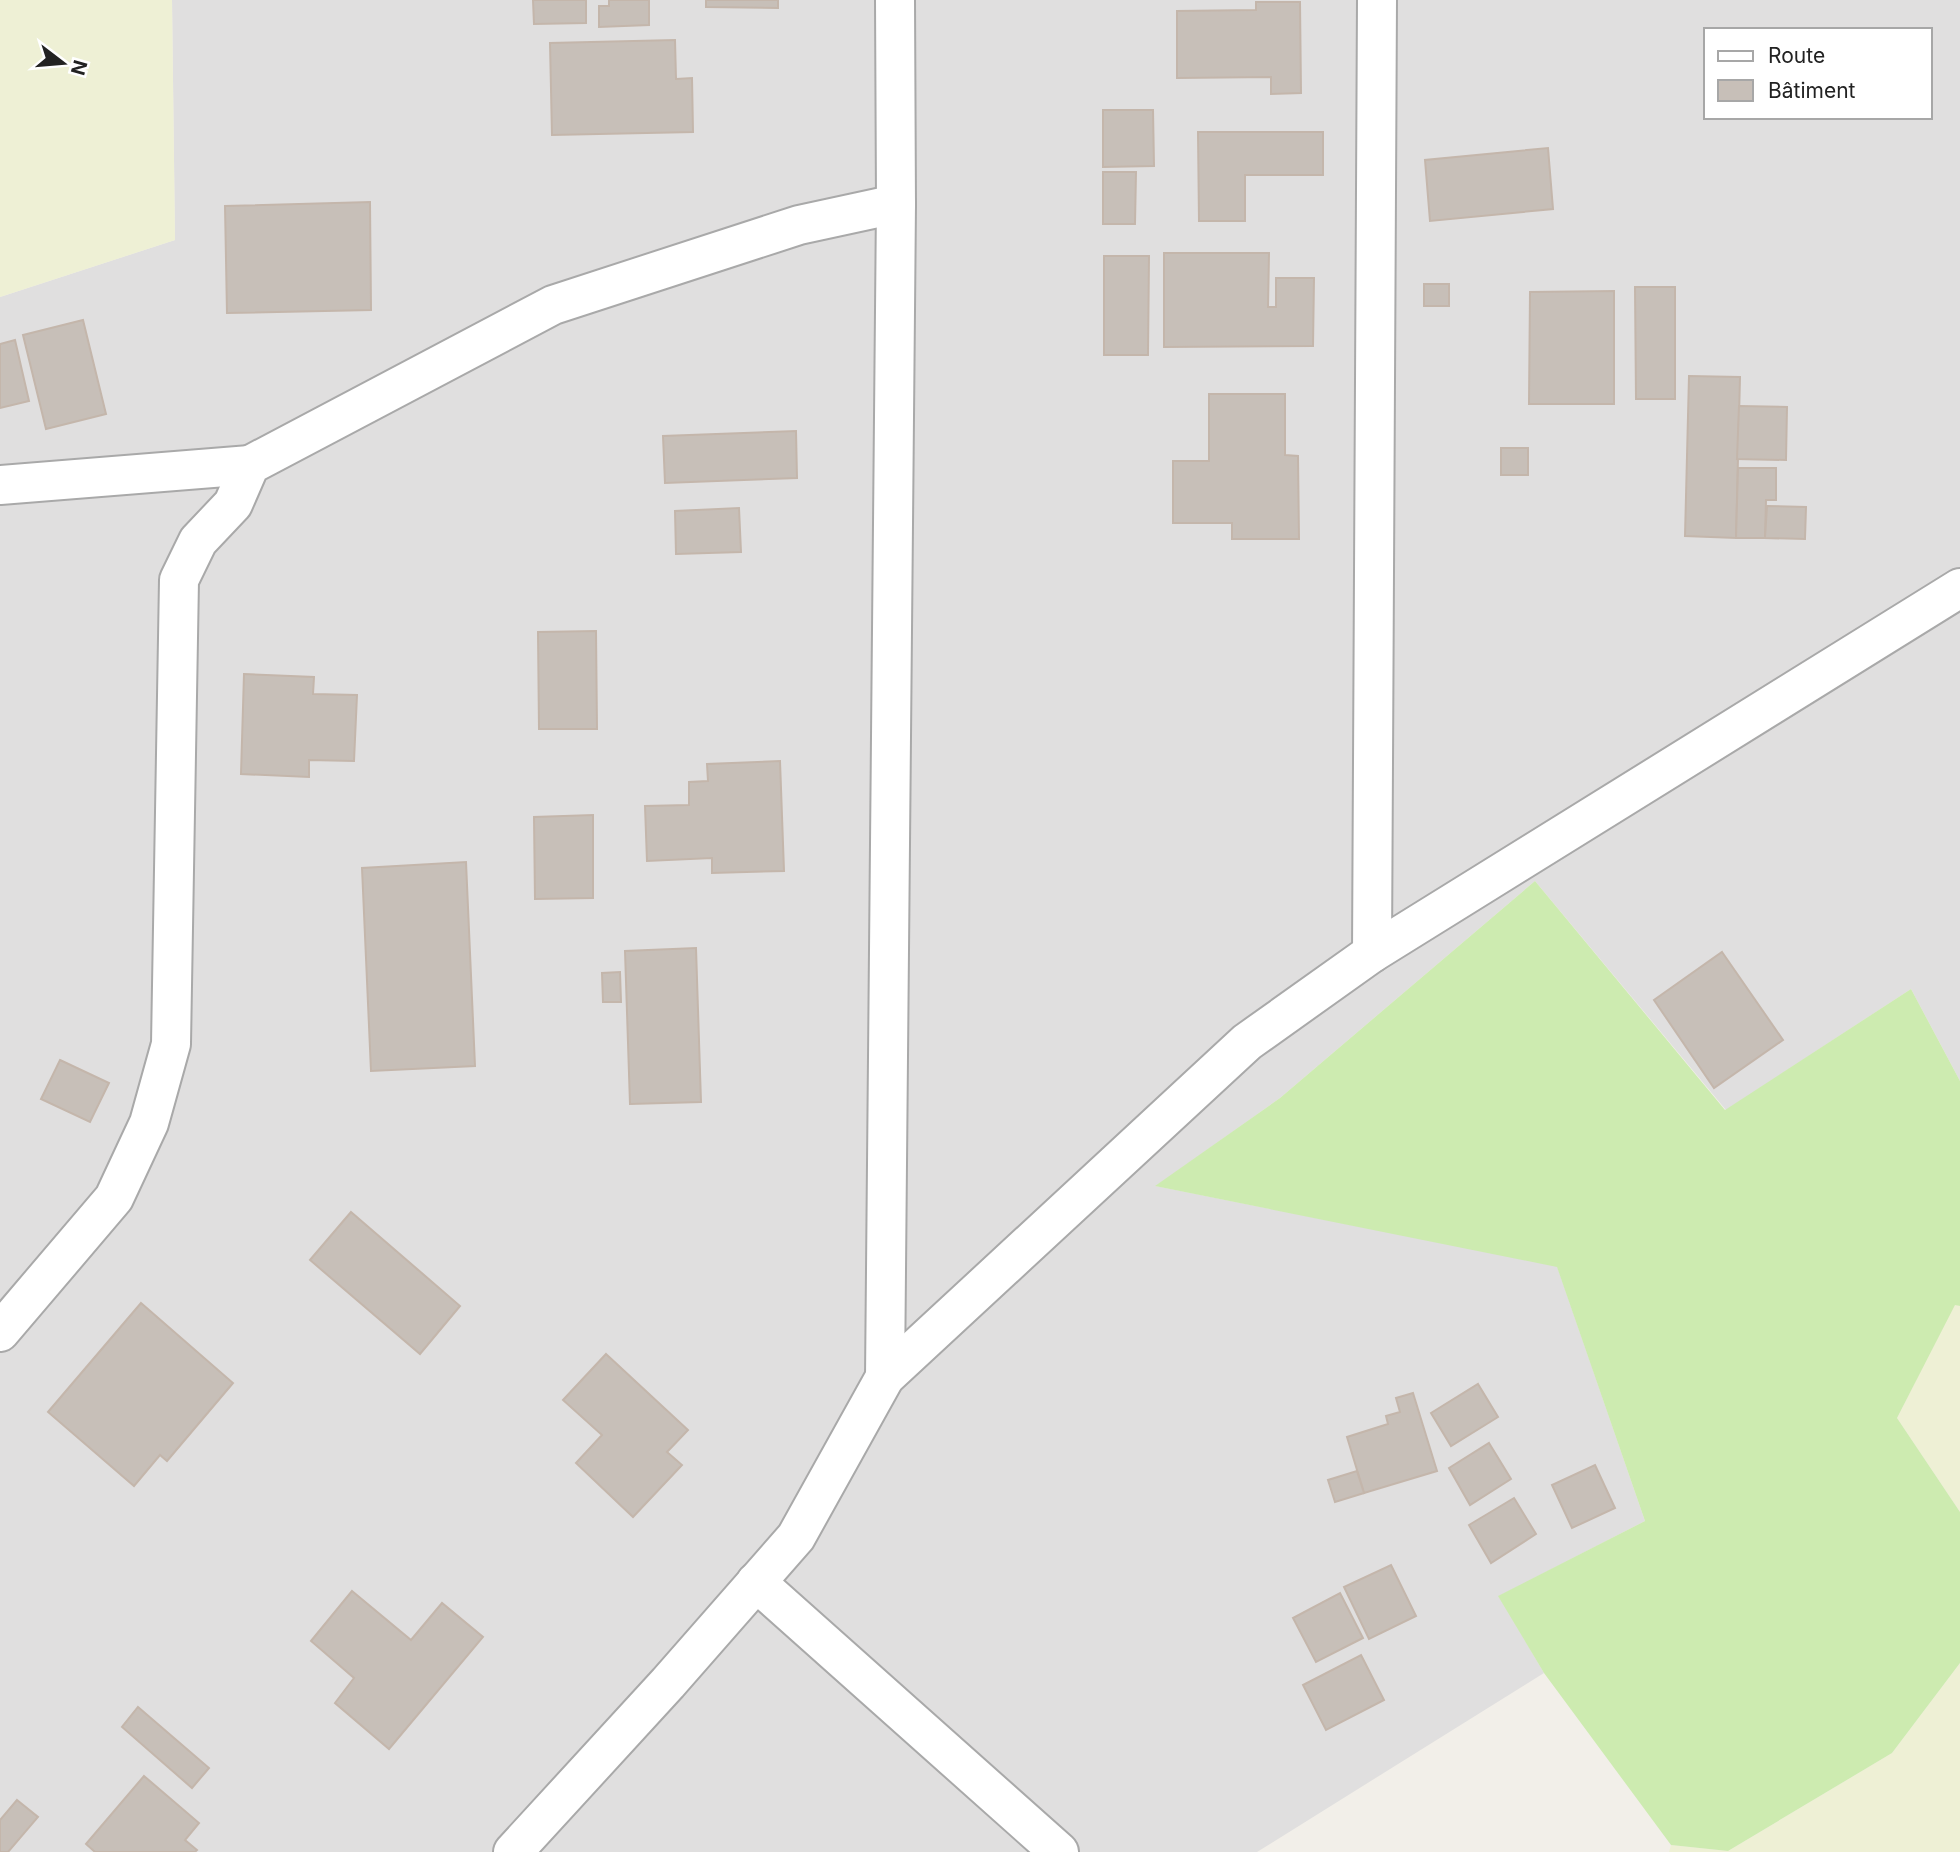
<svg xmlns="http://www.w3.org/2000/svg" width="1960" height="1852" font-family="Inter,sans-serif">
<rect width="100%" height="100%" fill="#f2efe9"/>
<path fill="#e0dfdf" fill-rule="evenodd" d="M172,0H1960V1081L1911,989L1726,1110L1535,881L1280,1098L1156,1186L1557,1266L1645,1521L1499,1596L1544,1673L1257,1852H0V297L175,240ZM1706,30H1930V117H1706Z"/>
<g fill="#eef0d5">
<polygon points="0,0 172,0 175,240 0,297"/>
<polygon points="1955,1304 1960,1306 1960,1512 1897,1418"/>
<polygon points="1960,1663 1960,1852 1669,1852 1671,1845 1728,1851 1892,1753"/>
</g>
<polygon fill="#cdebb0" points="1535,881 1725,1110 1911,989 1960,1081 1960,1306 1955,1305 1897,1418 1960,1512 1960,1663 1892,1753 1728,1851 1671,1845 1544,1673 1498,1596 1645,1521 1557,1267 1155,1186 1280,1098"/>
<g fill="#c7bfb8" stroke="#c4b6ab" stroke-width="2">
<polygon points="533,0 586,0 586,23 534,24"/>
<polygon points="609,0 649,0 649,25 599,27 599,6 609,6"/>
<polygon points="706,0 778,0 778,8 706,7"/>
<polygon points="1256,2 1300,2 1301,93 1271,94 1271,77 1177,78 1177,11 1256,10"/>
<polygon points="675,40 676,79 692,78 693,132 552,135 550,43"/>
<polygon points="1103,110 1153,110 1154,166 1103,167"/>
<polygon points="1198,132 1323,132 1323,175 1245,175 1245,221 1199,221"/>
<polygon points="1548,148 1553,209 1430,221 1425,160"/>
<polygon points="1103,172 1136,172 1135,224 1103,224"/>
<polygon points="370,202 371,310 227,313 225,206"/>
<polygon points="1164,253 1269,253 1268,307 1276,307 1276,278 1314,278 1313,346 1164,347"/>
<polygon points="1104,256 1149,256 1148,355 1104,355"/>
<rect x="1424" y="284" width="25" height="22"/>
<polygon points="1635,287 1675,287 1675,399 1636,399"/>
<polygon points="1614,291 1614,404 1529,404 1530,292"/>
<polygon points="83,320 106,414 46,429 23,335"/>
<polygon points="15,340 29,401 0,408 0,344"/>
<polygon points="1689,376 1740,377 1736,538 1685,536"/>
<polygon points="1209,394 1285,394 1285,455 1298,456 1299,539 1232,539 1232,523 1173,523 1173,461 1209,461"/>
<polygon points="1739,406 1787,407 1786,460 1737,459"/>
<polygon points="796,431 797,478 665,483 663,436"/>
<rect x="1501" y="448" width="27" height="27"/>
<polygon points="1738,468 1776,468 1776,500 1766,500 1765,538 1736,538"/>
<polygon points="1767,506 1806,507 1805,539 1765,538"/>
<polygon points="739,508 741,552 676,554 675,511"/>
<polygon points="596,631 597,729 539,729 538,632"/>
<polygon points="244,674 314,677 313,694 357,695 354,761 309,760 309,777 241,774"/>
<polygon points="780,761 784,871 712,873 712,858 647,861 645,806 689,805 689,782 708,781 707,764"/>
<polygon points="593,815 593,898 535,899 534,817"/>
<polygon points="466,862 475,1066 371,1071 362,868"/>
<polygon points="696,948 701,1102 630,1104 625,951"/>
<polygon points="1722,952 1783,1040 1714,1088 1654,1000"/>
<polygon points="620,972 621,1002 603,1002 602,973"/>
<polygon points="60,1060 109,1083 90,1122 41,1099"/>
<polygon points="351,1212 460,1306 420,1354 310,1260"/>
<polygon points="141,1303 233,1383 167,1461 160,1455 134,1486 48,1412"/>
<polygon points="606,1354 688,1430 667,1452 682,1465 633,1517 576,1463 602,1435 563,1400"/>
<polygon points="1478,1384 1498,1417 1451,1446 1431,1413"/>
<polygon points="1413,1393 1437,1471 1364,1493 1347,1437 1388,1424 1386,1416 1400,1412 1396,1398"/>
<polygon points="1489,1443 1511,1479 1470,1505 1449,1468"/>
<polygon points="1595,1465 1615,1508 1572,1528 1552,1485"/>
<polygon points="1357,1471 1364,1493 1335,1502 1328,1480"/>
<polygon points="1514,1498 1536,1534 1491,1563 1469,1525"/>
<polygon points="1391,1565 1416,1616 1369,1639 1344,1587"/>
<polygon points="352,1591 411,1640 442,1603 483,1637 389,1749 335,1703 354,1678 311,1641"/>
<polygon points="1340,1593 1363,1638 1316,1662 1293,1618"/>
<polygon points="1361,1655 1384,1700 1326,1730 1303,1685"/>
<polygon points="138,1707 209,1768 192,1788 122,1727"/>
<polygon points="144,1776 199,1823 185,1840 197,1850 195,1852 95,1852 86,1844"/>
<polygon points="17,1800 38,1817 8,1852 0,1852 0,1820"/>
</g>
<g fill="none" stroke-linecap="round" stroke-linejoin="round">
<defs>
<g id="minor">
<polyline points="0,485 250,465"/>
<polyline points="1372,953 1377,0"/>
<polyline points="0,1332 114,1198 149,1123 171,1044 179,580 198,541 233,504 250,465 553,305 799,225 896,204"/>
<polyline points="885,1377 896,204 895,0"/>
<polyline points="756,1582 1059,1852"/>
<polyline points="513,1852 668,1683 796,1537 885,1377 1247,1042 1372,953 1960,588"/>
</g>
</defs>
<use href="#minor" stroke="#a9a9a9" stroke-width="42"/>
<use href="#minor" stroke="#fff" stroke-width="38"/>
</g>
<rect x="1704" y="28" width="228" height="91" fill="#ffffff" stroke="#a7a7a7" stroke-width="2"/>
<rect x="1718" y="51" width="35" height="10" fill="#ffffff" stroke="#a7a7a7" stroke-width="2"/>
<text x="1768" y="63" font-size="21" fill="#222222">Route</text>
<rect x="1718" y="80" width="35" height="21" fill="#c7bfb8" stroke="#a7a7a7" stroke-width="2"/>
<text x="1768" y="98" font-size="21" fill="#222222">Bâtiment</text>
<g transform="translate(63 63) rotate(106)" stroke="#ffffff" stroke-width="5" paint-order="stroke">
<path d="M0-5L12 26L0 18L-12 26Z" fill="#222222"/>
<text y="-10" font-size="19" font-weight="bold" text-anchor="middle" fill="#222222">N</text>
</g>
</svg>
